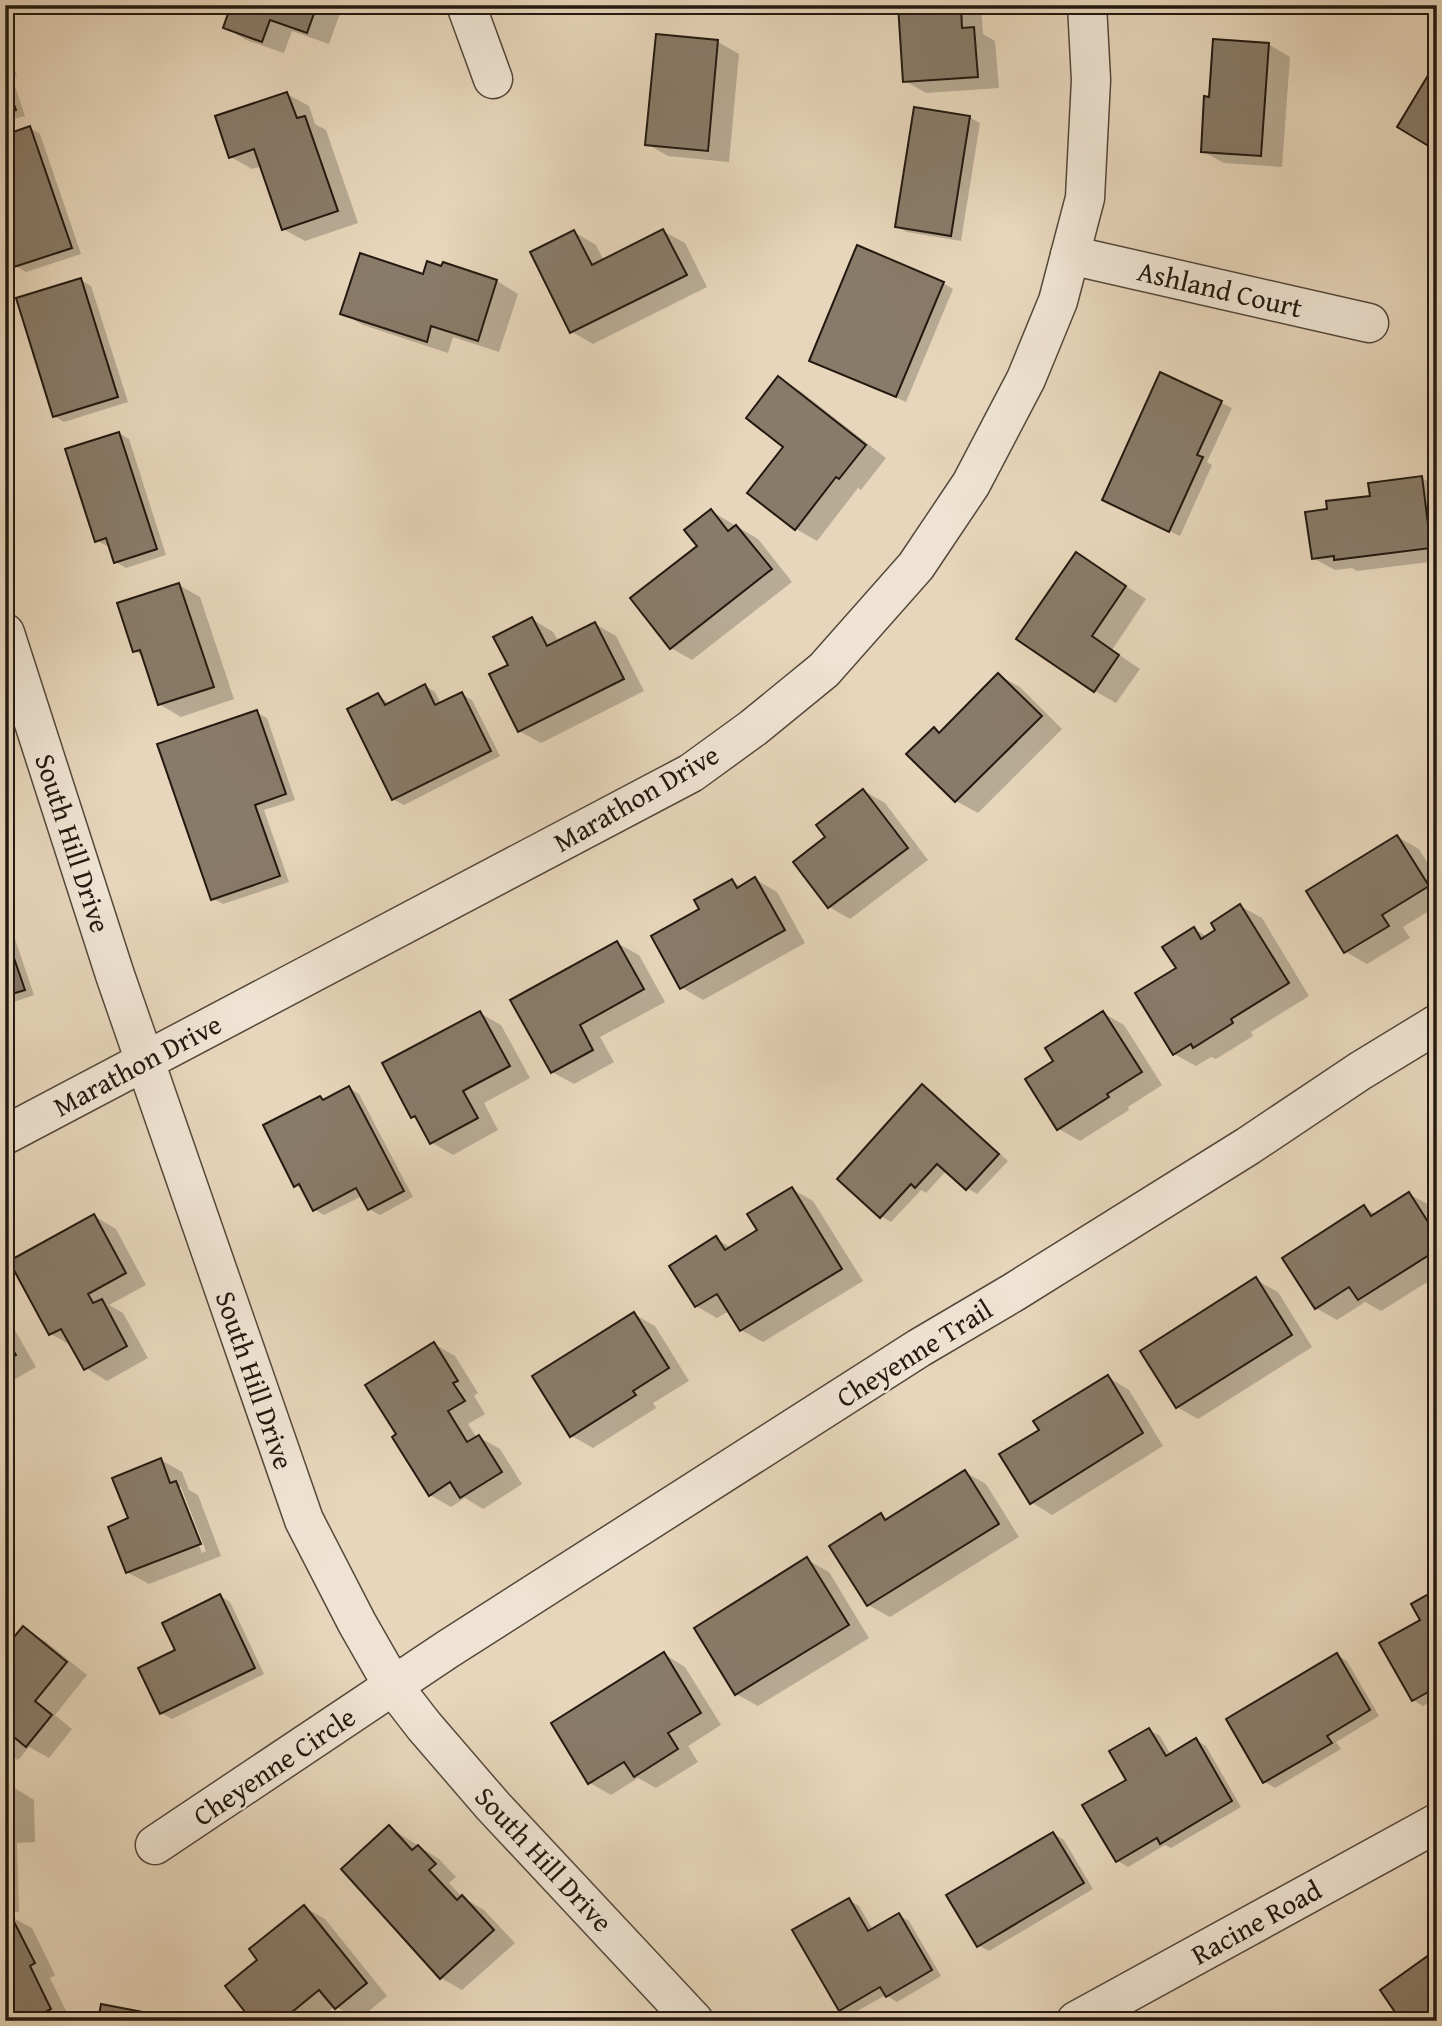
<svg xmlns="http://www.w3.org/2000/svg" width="1442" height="2026" font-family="'Gentium Book Plus',serif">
<rect width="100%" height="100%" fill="#e7d6bb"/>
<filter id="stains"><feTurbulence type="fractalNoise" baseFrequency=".00286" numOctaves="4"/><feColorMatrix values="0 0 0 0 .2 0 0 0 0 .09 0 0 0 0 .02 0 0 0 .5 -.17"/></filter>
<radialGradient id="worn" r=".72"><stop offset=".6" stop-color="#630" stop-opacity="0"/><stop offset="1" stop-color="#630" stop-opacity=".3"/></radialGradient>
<g fill="#0003" fill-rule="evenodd">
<polygon points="224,5 343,5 329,44 292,31 284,53 246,40 225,27 232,8"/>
<polygon points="900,5 981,5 983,34 995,41 999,88 926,93 905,81"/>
<polygon points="5,40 17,76 12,77 25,116 5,122"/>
<polygon points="718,42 739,54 729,162 668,156 647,144"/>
<polygon points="1268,44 1290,57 1282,167 1224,163 1202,151 1211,99"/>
<polygon points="287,94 309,106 315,124 326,130 358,223 305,241 283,229 262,166 252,169 231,157"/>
<polygon points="969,117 980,123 961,241 907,232 897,227"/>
<polygon points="30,128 40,134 81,254 26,272 16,266"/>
<polygon points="663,231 685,243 707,287 593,344 572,332 574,232 596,245 604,261"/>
<polygon points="442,268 497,281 518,294 499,352 453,337 448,353 363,325 342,313"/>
<polygon points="81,280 91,286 128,402 64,422 54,416"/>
<polygon points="943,283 953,289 906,402 812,361"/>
<polygon points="1161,374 1232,408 1207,462 1212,465 1180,536 1114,505"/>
<polygon points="779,379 800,391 886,458 861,490 858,488 817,541 796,529 749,493 785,446"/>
<polygon points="119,433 129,439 166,555 126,568 116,562 110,545 107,546 96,540"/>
<polygon points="1422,478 1437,487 1437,561 1357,571 1352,568 1335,570 1313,558 1329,511"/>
<polygon points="711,511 758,539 792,582 692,660 671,648"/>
<polygon points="1076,554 1146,599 1112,650 1140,669 1116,703 1095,691 1019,638"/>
<polygon points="179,585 200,597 234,699 181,717 159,704 144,657 135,651"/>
<polygon points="532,619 553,632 559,642 595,624 616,636 644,691 541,743 519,731 510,666"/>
<polygon points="998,675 1020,687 1062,729 978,813 956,801 909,754 934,729 940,733"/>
<polygon points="425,686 435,692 441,704 462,694 472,700 500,756 404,805 393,799 378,695 390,704"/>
<polygon points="256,712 267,718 295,800 264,810 289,882 223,904 212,898"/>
<polygon points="864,791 885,803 928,860 850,919 829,907 828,838"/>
<polygon points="1398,837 1419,849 1437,879 1437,906 1403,927 1410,938 1367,964 1346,952"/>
<polygon points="755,879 777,892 805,943 703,1000 681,987 701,910 732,881 742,887"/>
<polygon points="1240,906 1262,918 1309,996 1251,1032 1253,1036 1216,1059 1211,1057 1196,1066 1174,1054 1178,968 1194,929 1208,937"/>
<polygon points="5,933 15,939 34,995 5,1005"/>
<polygon points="617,943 639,955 665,1002 600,1037 614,1062 574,1084 552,1072"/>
<polygon points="480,1013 501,1025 530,1078 484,1103 498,1130 453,1155 431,1142 420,1121 413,1117"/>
<polygon points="1103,1013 1124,1025 1162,1085 1128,1107 1129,1110 1080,1141 1059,1129 1055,1062"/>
<polygon points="923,1086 933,1092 1008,1161 977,1194 967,1188 947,1170 926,1193 921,1190 891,1222 881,1216"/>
<polygon points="349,1088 359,1094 413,1197 380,1215 369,1209 362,1196 324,1215 314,1209 304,1190 295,1185 320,1098 325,1101"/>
<polygon points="792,1189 813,1201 863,1281 763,1342 741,1330 729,1311 717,1318 696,1306 716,1239 732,1248 759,1231"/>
<polygon points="1409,1194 1431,1206 1437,1216 1437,1276 1381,1311 1365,1302 1337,1320 1316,1308 1364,1207 1377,1215"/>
<polygon points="94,1216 116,1229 146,1285 109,1305 123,1313 148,1358 107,1381 86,1368 72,1346 51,1334"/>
<polygon points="1256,1280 1278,1292 1312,1347 1198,1419 1177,1407"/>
<polygon points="5,1313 36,1367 5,1385"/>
<polygon points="634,1314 655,1326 689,1381 653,1403 656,1408 593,1448 572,1436"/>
<polygon points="434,1344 455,1356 478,1393 474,1396 485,1414 468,1424 477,1438 479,1437 500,1449 522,1484 483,1509 465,1498 451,1507 430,1495 398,1435"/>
<polygon points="1108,1377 1129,1390 1163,1446 1052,1515 1031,1502"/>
<path d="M161,1460L182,1472L189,1490L198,1495L221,1556L149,1584L127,1572L130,1519ZM177,1487H181L206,1551L202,1553Z"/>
<polygon points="965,1472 986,1484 1019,1537 890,1617 868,1605 881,1515 888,1520"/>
<polygon points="807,1560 829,1572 869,1638 758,1706 736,1694"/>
<polygon points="1434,1593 1437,1594 1437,1698 1423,1706 1413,1700 1423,1620"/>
<polygon points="220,1596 230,1602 264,1674 172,1719 161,1713 177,1651"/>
<polygon points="24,1629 45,1641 87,1675 55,1715 72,1729 49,1758 29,1747 18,1760 5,1753 5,1651"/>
<polygon points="664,1654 685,1667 721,1725 688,1746 698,1762 656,1788 638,1778 611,1795 590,1783"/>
<polygon points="1337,1655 1347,1661 1379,1716 1336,1742 1341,1749 1275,1788 1265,1782"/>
<polygon points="1149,1730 1160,1736 1171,1755 1196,1740 1206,1746 1241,1807 1171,1848 1165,1845 1128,1867 1118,1861 1128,1780"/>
<polygon points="5,1787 13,1787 34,1800 35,1842 17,1843 19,1912 5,1912"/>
<polygon points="389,1827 439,1859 456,1877 449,1883 462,1897 484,1910 515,1943 462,1990 441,1978"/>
<polygon points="1054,1834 1064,1840 1093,1889 989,1951 978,1945"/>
<polygon points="849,1900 859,1906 873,1930 899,1915 909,1921 941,1976 897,2002 886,1995 850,2015 840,2010"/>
<polygon points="304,1907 325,1919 387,1996 358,2020 335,2006 317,2021 254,2021 259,1960"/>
<polygon points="10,1916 32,1928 55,1975 50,1978 71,2021 5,2021"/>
</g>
<g fill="#897b69" stroke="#231910" stroke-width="2">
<polygon points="231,5 317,5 307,33 270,20 262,42 223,28"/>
<polygon points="898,5 961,5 962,28 974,27 978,77 903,82"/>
<polygon points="656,34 718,40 708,151 645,145"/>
<polygon points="1213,39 1269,43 1261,156 1201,152 1204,96 1209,97"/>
<polygon points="1430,72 1437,76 1437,151 1397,127"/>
<polygon points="5,79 16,110 5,113"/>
<polygon points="287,92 297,118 305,116 338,211 282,230 254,149 229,158 215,116"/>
<polygon points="914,107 970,116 951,236 895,227"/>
<polygon points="30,126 72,248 14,267 5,240 5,135"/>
<polygon points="663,229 687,275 570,333 530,252 574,230 592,265"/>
<polygon points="857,245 944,282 896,397 809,361"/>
<polygon points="360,253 423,274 427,261 441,266 443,262 497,280 478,341 431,326 427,342 340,314"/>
<polygon points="81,278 118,397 53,417 16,298"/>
<polygon points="1160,372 1222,401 1197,455 1203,457 1169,532 1102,500"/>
<polygon points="778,376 866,445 839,479 836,477 795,530 747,493 783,447 746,418"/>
<polygon points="119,432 157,549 114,563 106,538 95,542 65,449"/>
<polygon points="1422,476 1431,548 1334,560 1334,556 1312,559 1305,512 1327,509 1326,501 1370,496 1368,483"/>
<polygon points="711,509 728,531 736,525 772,569 670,649 630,598 697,546 684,530"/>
<polygon points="1076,552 1126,586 1092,636 1119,655 1094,692 1016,639"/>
<polygon points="179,583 214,687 158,705 140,650 133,652 117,603"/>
<polygon points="532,617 547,646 595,622 624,679 518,732 489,674 508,665 493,637"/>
<polygon points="998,673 1042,716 955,802 906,754 934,727 939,733"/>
<polygon points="425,684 435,705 462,692 491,751 392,800 347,709 378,693 385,705"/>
<polygon points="257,710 286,794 255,805 280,876 211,900 157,744"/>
<polygon points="863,789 908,848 828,908 793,862 825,837 816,825"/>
<polygon points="1397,835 1429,886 1382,915 1389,926 1344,953 1306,891"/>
<polygon points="755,877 785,930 680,989 651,936 699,909 694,900 732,879 737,888"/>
<polygon points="1240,904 1289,983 1231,1019 1233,1023 1193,1048 1191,1044 1173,1055 1135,993 1176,968 1162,947 1194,927 1201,939 1215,930 1211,923"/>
<polygon points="5,932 25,990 5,996"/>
<polygon points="617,941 644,989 580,1025 593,1050 551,1073 510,1000"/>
<polygon points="480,1011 510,1066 463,1091 478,1118 430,1144 415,1116 411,1118 382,1063"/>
<polygon points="1103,1011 1142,1072 1107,1094 1109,1097 1057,1130 1025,1079 1053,1061 1045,1048"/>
<polygon points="922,1084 999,1154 966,1190 937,1164 915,1188 911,1184 880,1218 837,1179"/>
<polygon points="349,1086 404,1191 368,1210 356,1188 313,1211 299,1184 294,1187 263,1125 320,1096 323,1100"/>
<polygon points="792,1187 842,1269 740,1331 717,1294 695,1307 669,1266 716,1236 725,1250 757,1230 747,1214"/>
<polygon points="1409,1192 1437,1236 1437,1250 1358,1300 1349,1287 1315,1309 1282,1258 1364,1205 1371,1216"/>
<polygon points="94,1214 126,1273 88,1294 93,1303 102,1299 127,1346 84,1370 61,1329 49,1335 9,1261"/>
<polygon points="1256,1277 1292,1335 1176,1408 1140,1351"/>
<polygon points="634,1312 669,1368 633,1391 636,1395 570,1437 532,1376"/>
<polygon points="5,1336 16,1355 5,1361"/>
<polygon points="434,1342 458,1381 453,1383 465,1401 448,1411 467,1442 479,1435 502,1472 460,1498 450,1482 429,1496 392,1437 396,1434 365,1385"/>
<polygon points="1108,1375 1143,1433 1030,1504 999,1454 1039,1430 1033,1421"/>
<polygon points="161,1458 170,1483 176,1481 201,1544 126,1573 108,1527 128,1518 112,1478"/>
<polygon points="965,1470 999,1524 867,1606 829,1546 881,1513 885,1520"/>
<polygon points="807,1557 849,1625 735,1695 694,1628"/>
<polygon points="1434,1591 1437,1595 1437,1687 1412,1701 1379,1643 1420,1620 1411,1604"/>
<polygon points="220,1594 255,1668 160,1714 138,1668 175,1650 162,1623"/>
<polygon points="23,1626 67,1662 35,1701 52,1715 26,1747 9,1733 5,1737 5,1648"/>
<polygon points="664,1652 701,1713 668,1733 678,1749 634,1777 624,1762 588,1784 551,1723"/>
<polygon points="1337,1653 1370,1710 1327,1736 1332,1743 1263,1783 1226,1719"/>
<polygon points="1149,1728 1166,1756 1196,1738 1232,1801 1160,1844 1157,1838 1116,1862 1082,1805 1126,1780 1109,1751"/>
<polygon points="5,1786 13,1786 14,1831 5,1831"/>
<polygon points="389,1825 412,1850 418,1845 436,1864 429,1870 457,1900 462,1895 494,1930 440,1979 341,1869"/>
<polygon points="1053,1832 1084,1883 977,1947 946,1895"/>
<polygon points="849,1898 868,1931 899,1913 932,1970 886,1997 880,1987 839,2011 792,1930"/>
<polygon points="304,1905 367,1983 335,2009 319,1990 281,2021 252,2021 225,1986 257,1960 249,1949"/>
<polygon points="10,1914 35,1963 30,1966 51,2009 28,2021 5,2021 5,1917"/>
<polygon points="1436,1950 1437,2021 1401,2021 1380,1990"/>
<polygon points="101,2004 190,2021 98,2021"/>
</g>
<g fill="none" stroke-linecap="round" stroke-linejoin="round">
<defs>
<g id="minor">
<polyline points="466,5 493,79"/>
<polyline points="1070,255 1369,323"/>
<polyline points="5,633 115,975 304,1520 357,1623 393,1686 424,1726 493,1806 694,2021"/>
<polyline points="5,1135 691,773 753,728 824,670 916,566 971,484 1026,379 1058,301 1085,198 1091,80 1087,5"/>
<polyline points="155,1845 448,1649 919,1348 1014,1292 1248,1146 1360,1071 1437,1024"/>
<polyline points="1076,2021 1437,1823"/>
</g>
</defs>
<use href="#minor" stroke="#54483b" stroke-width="41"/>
<use href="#minor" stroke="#efe4d3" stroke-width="38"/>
</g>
<g text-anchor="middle" stroke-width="5" stroke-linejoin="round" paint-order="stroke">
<g font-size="28" fill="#231910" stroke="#efe4d3">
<text transform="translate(1220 289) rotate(13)" y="10">Ashland Court</text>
<text transform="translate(636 798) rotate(-30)" y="10">Marathon Drive</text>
<text transform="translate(73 843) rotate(72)" y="10">South Hill Drive</text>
<text transform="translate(137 1065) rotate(-28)" y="10">Marathon Drive</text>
<text transform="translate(914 1353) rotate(-32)" y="10">Cheyenne Trail</text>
<text transform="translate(255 1380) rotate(71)" y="10">South Hill Drive</text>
<text transform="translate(274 1766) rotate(-34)" y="10">Cheyenne Circle</text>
<text transform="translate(544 1859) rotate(47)" y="10">South Hill Drive</text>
<text transform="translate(1256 1922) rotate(-29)" y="10">Racine Road</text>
</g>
</g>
<rect width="1442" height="2026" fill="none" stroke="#e7d6bb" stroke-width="28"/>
<rect x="7" y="7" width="1428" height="2012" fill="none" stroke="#231910" stroke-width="3.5"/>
<rect x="14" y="14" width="1414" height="1998" fill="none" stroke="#231910" stroke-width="2"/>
<rect width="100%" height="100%" filter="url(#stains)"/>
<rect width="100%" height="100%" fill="url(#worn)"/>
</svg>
